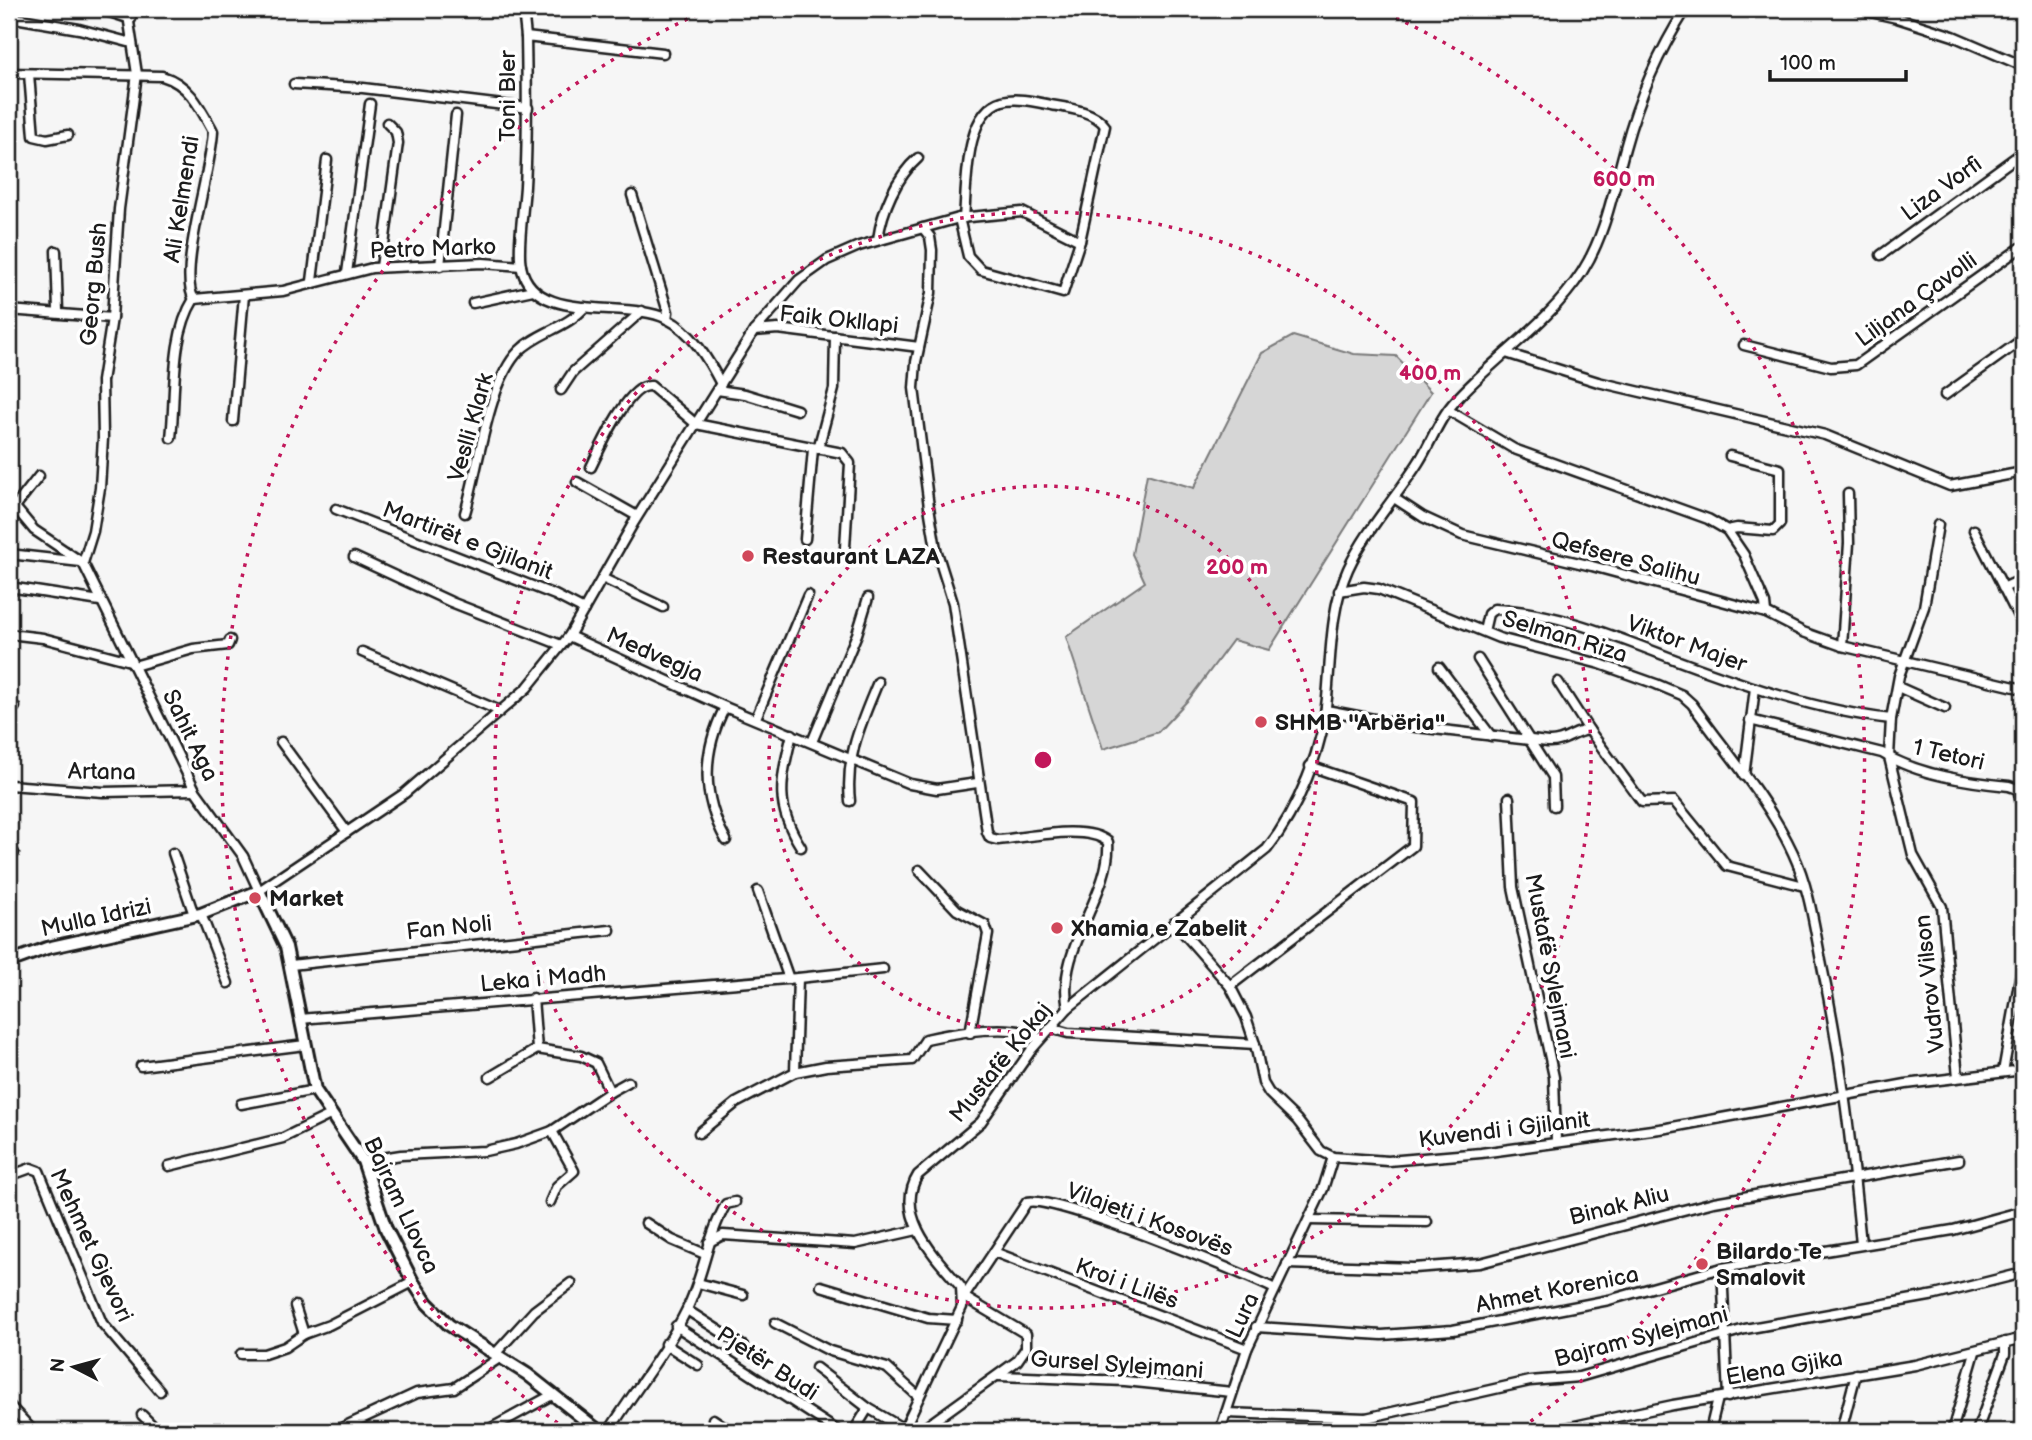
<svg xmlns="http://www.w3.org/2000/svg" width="2032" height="1440" font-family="'Balsamiq Sans',sans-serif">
<rect width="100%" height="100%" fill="#f6f6f6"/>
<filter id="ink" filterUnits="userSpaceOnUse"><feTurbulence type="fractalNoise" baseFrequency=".0143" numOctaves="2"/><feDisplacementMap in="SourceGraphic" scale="14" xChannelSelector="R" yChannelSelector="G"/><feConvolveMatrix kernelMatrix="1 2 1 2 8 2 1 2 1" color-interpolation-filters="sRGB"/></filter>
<g filter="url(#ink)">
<polygon fill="#d6d6d6" stroke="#797979" stroke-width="2" points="1293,336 1354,354 1396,356 1431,392 1269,650 1233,640 1189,699 1158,732 1103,749 1066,637 1145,582 1132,554 1147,474 1194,488 1262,353"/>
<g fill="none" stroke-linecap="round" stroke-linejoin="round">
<defs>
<g id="street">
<polyline points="100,9 131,19"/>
<polyline points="523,9 526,37"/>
<polyline points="1857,9 1897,18 1953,36 2023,66"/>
<polyline points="9,17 79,29 132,43"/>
<path d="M663,53L526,37C527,87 528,136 525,186C524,206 517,248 521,266C533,326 627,298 667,319C692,331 709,361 721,384"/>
<path d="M9,73L162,76C189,84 200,107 213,131C212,169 177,273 194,299"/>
<polyline points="29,74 34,136 47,139 68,135"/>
<polyline points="294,84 363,88 528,108"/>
<polyline points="632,195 668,312 667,319"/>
<path d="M959,218L968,256L981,270L1063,293L1080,241L1105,126C1095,111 1068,108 1051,105C1036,102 1018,97 1002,101C964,112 967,185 964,218"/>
<path d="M923,228L930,237L932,250L931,293L916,362L914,388L929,507L936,549L953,603L987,832L990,838L998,840C1026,838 1086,823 1108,842C1112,894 1055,949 1068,1008"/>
<path d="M878,239C882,211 896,177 918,158"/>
<polyline points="56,251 58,311"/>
<polyline points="1881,255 2023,152"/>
<polyline points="440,266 456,115"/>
<polyline points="381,267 398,143 396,132 387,123"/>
<polyline points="347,273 370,104"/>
<polyline points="312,281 327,160"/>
<polyline points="194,299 283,291 372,268 483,263 521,266"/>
<polyline points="473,303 533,290"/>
<polyline points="9,310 112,318"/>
<polyline points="754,331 778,329 919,347"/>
<polyline points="1744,345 1831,367 1856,365 2023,246"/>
<polyline points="1506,353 1598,382 1825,435 1950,486 2023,472"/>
<polyline points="561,390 573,372 642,311"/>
<polyline points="717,390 745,394 797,410"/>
<polyline points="1945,395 2023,339"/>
<polyline points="1448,410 1514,449 1708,519 1727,530 1744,555 1765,603 1766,613"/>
<polyline points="233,421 244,295"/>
<path d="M171,438C176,394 170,337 194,299"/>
<polyline points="818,449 834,389 835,336"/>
<path d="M591,467C600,449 628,383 651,386L696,424L842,453L850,463L845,548"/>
<polyline points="577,482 637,516"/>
<polyline points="1394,498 1423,517 1462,535 1592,566 1766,613 1803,632 1842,646 2023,689"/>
<polyline points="9,500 34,530 83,563 195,790 243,856 259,891 405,793 527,688 569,636 634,522 754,331 799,280 827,260 859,246 959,218 1022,212 1080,241"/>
<polyline points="14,508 39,476"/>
<polyline points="336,509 555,595 584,610"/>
<path d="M465,513C478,471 488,382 519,351C538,332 567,328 585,307"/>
<polyline points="1938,525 1924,607 1899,676 1891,719 1889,757 1913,855 1942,907 1958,1077"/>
<polyline points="1727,530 1737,528 1773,531 1780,524 1780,469 1730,456"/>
<polyline points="1974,530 2023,626"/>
<polyline points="805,539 813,449"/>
<polyline points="9,554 81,562"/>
<polyline points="354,557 451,602 561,645"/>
<polyline points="83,563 93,531 100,488 103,438 102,381 112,318 119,209 137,74 127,9"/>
<polyline points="602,578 663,607"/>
<polyline points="9,587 100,601"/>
<polyline points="2003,588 2023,579"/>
<path d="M1339,591L1364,587L1379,589L1499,638L1600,664L1656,684L1682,695L1692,704C1726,752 1768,799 1793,853C1810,889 1815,932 1823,971C1842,1061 1852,1152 1861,1244"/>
<path d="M1484,631L1488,614L1494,609C1557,611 1621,639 1679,661C1746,686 1819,711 1891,719"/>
<polyline points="9,634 43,638 130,661"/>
<polyline points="569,636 725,707 910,784 937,789 977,783"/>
<polyline points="1842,646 1849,543 1848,494"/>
<polyline points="362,652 500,711"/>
<polyline points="1478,659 1553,777 1554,806"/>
<polyline points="134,666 193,649 228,645 230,640"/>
<polyline points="1439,667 1491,736"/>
<polyline points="1558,682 1589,730"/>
<polyline points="1898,687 1945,708"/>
<polyline points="9,707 15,707"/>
<path d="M725,707C702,752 701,796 726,840"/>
<path d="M1326,710L1416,727L1548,742C1565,743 1574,731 1589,730L1642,802L1674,801L1727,866L1804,886"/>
<polyline points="756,718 808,595"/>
<path d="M1750,720L1882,753C1918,775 1968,782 2009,786L2018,789L2023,813"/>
<path d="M792,734C781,780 774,805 801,847"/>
<polyline points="281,742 347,832"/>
<polyline points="812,742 857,634 868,598"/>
<polyline points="1744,776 1755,688"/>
<polyline points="9,785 103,792 195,790"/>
<polyline points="1509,798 1513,887 1554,1077 1556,1141"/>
<path d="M850,801C845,757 861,723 878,682"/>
<polyline points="9,852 14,853"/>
<polyline points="173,853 194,915"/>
<polyline points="919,870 957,910 985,925 988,934 970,1033"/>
<polyline points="758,891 789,979"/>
<polyline points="201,914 228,983"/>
<polyline points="1174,922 1230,986 1246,1017 1255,1044 1263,1083 1269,1093 1297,1120 1321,1151 1333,1157 1388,1161 1481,1153 1667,1128 1906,1084 2023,1070"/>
<polyline points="291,965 610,930"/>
<polyline points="798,978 883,969"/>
<polyline points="1230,986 1413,846 1414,802 1310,766"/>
<polyline points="300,1019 798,978 795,1072 736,1103 699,1133"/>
<polyline points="1050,1028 1068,1033 1255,1044"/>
<polyline points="141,1066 305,1045"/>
<path d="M795,1072L826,1066L912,1060L926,1039C954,1033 1016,1021 1040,1039"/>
<polyline points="2003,1072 2023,961"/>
<polyline points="490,1077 537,1049 533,998"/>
<polyline points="610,1092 628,1082"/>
<polyline points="241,1104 315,1090"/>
<polyline points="363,1161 401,1155 485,1151 516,1144 552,1131 610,1092 596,1063 581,1056 537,1049"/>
<polyline points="169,1166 283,1138 330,1115"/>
<polyline points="9,1176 31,1168 39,1171 102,1323 160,1391"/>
<polyline points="550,1202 557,1186 574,1171 552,1131"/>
<polyline points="1309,1220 1427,1222"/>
<polyline points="646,1223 672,1240 705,1254"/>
<polyline points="709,1242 723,1235 855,1244 917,1230"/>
<polyline points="994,1252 1247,1349"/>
<polyline points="1287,1264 1414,1268 1480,1263 1714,1202 1959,1160"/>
<polyline points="1722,1268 1728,1397"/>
<polyline points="698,1283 743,1295"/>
<polyline points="821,1286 928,1318 957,1320"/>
<polyline points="295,1306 304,1334"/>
<polyline points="687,1310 743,1346"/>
<polyline points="775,1323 830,1351 887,1368 919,1397"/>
<polyline points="676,1326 838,1431"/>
<polyline points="1256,1327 1382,1335 1453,1330 1609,1300 1722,1268 1953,1230 2023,1211"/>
<polyline points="665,1344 698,1365"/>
<polyline points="241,1354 264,1354 285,1347 304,1334 329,1325 413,1282"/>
<polyline points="495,1354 534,1311 571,1283"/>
<polyline points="816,1368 868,1408 904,1429"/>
<polyline points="999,1376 1125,1381 1232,1392"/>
<polyline points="9,1405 33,1431"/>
<polyline points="1226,1413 1366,1418 1530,1381 1579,1377 1745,1329 1935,1295 2023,1273"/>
<polyline points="142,1415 158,1431"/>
<polyline points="713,1419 731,1431"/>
<polyline points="335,1431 417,1393 454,1388 501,1357"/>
<polyline points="486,1431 552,1395"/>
<path d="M609,1431C634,1391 666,1352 687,1309C704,1275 707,1237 726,1204L735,1202"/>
<polyline points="854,1431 868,1408"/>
<path d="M903,1431L962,1307L961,1287C936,1258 893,1215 918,1175L981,1122L1032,1049L1068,1008L1267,849C1298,810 1323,749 1327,698C1331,655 1330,609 1348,569C1366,530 1395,499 1418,463C1431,443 1439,418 1456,400C1496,356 1549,323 1582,272C1606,234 1613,191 1625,148C1638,100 1659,51 1686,9"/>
<path d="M920,1431L1017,1361L1026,1348V1334L964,1297L1027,1202C1055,1195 1240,1272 1275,1289"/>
<polyline points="1220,1431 1247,1349 1323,1189 1333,1157"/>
<polyline points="1363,1431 1366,1418"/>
<polyline points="1551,1431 1673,1405 1915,1365 2023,1338"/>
<polyline points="1710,1431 1718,1398"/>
<polyline points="1841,1431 1856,1374"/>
<polyline points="1952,1431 1975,1352"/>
<polyline points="1977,1431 2005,1354 2005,1342"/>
</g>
<polyline id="secondary" points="9,962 47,948 201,914 259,891 286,947 315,1090 363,1161 386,1229 413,1282 427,1303 449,1325 527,1374 599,1431"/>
</defs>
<use href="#street" stroke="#1c1c1c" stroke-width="13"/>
<use href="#secondary" stroke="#1c1c1c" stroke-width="16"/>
<use href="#street" stroke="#fff" stroke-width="8"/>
<use href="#secondary" stroke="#fff" stroke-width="10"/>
</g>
</g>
<g fill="none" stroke="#c2185b" stroke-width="3.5" stroke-dasharray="3.5 7">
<circle cx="1043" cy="760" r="274"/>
<circle cx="1043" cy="760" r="548"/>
<path d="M566 1429A822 822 0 0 1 709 9M1377 9A822 822 0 0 1 1520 1429"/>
</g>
<g fill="#d1495b" stroke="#fff" stroke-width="2.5">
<circle cx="748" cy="556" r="7"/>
<circle cx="1261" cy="722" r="7"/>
<circle cx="255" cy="898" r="7"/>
<circle cx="1057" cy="928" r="7"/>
<circle cx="1702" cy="1264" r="7"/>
</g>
<g text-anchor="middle" stroke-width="7" stroke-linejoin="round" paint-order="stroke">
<g font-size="23" fill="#1c1c1c" stroke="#fff">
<text transform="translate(507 96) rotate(-90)" y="8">Toni Bler</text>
<text transform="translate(1941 188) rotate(-36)" y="8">Liza Vorfi</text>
<text transform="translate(181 199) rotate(-81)" y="8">Ali Kelmendi</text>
<text transform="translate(433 248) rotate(-2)" y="8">Petro Marko</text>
<text transform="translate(93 284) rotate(-85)" y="8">Georg Bush</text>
<text transform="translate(1916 299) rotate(-36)" y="8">Liljana Çavolli</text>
<text transform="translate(839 319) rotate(6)" y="8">Faik Okllapi</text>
<text transform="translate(470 427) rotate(-74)" y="8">Veslli Klark</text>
<text transform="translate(468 540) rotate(21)" y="8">Martirët e Gjilanit</text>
<text transform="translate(1626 558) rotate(15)" y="8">Qefsere Salihu</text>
<text transform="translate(1565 636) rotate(17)" y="8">Selman Riza</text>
<text transform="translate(1687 643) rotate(20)" y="8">Viktor Majer</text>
<text transform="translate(655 654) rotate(24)" y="8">Medvegja</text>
<text transform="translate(191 735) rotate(64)" y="8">Sahit Aga</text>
<text transform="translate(1949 754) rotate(13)" y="8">1 Tetori</text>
<text transform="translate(102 771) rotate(1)" y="8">Artana</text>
<text transform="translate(96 917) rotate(-12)" y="8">Mulla Idrizi</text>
<text transform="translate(449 927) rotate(-6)" y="8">Fan Noli</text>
<text transform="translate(1551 966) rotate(79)" y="8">Mustafë Sylejmani</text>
<text transform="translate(543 978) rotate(-5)" y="8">Leka i Madh</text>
<text transform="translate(1929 984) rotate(-96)" y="8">Vudrov Vilson</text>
<text transform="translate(1000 1062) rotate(-51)" y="8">Mustafë Kokaj</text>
<text transform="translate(1504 1129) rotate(-7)" y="8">Kuvendi i Gjilanit</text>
<text transform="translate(402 1205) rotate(65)" y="8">Bajram Llovca</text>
<text transform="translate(1619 1205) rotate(-14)" y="8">Binak Aliu</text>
<text transform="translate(1150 1219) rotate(20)" y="8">Vilajeti i Kosovës</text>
<text transform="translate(92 1245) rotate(65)" y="8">Mehmet Gjevori</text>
<text transform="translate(1127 1283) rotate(20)" y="8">Kroi i Lilës</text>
<text transform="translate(1557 1289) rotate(-11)" y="8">Ahmet Korenica</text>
<text transform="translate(1242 1315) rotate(-65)" y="8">Lura</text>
<text transform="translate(1641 1336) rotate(-15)" y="8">Bajram Sylejmani</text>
<text transform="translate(768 1363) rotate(33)" y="8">Pjetër Budi</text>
<text transform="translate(1117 1364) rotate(4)" y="8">Gursel Sylejmani</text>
<text transform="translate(1784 1367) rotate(-10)" y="8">Elena Gjika</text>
</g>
<g font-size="23" font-weight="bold" fill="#1c1c1c" stroke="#fff" text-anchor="start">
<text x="762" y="564">Restaurant LAZA</text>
<text x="1275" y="730">SHMB ''Arbëria''</text>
<text x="269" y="906">Market</text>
<text x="1071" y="936">Xhamia e Zabelit</text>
<text x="1716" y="1259">Bilardo Te<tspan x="1716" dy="26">Smalovit</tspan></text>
</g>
</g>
<circle cx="1043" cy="760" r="10" fill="#c2185b" stroke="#fff" stroke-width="3.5"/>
<g font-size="21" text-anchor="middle" font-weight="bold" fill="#c2185b" stroke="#fff" stroke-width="7" stroke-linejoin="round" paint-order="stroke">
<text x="1624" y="186">600 m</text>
<text x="1430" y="380">400 m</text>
<text x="1237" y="574">200 m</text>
</g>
<rect width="2032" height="1440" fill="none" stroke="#fff" stroke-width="35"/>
<rect x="18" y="18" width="1997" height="1405" fill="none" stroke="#1c1c1c" stroke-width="2.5" filter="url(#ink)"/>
<g transform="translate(74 1367) rotate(276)" stroke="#ffffff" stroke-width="5" paint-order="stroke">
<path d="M0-5L12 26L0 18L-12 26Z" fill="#1c1c1c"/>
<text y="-10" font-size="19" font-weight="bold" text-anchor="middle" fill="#1c1c1c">N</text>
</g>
<path d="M1770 70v10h136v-10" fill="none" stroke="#1c1c1c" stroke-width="3.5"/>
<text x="1780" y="70" font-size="21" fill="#1c1c1c" stroke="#ffffff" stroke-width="5" paint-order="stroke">100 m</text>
</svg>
